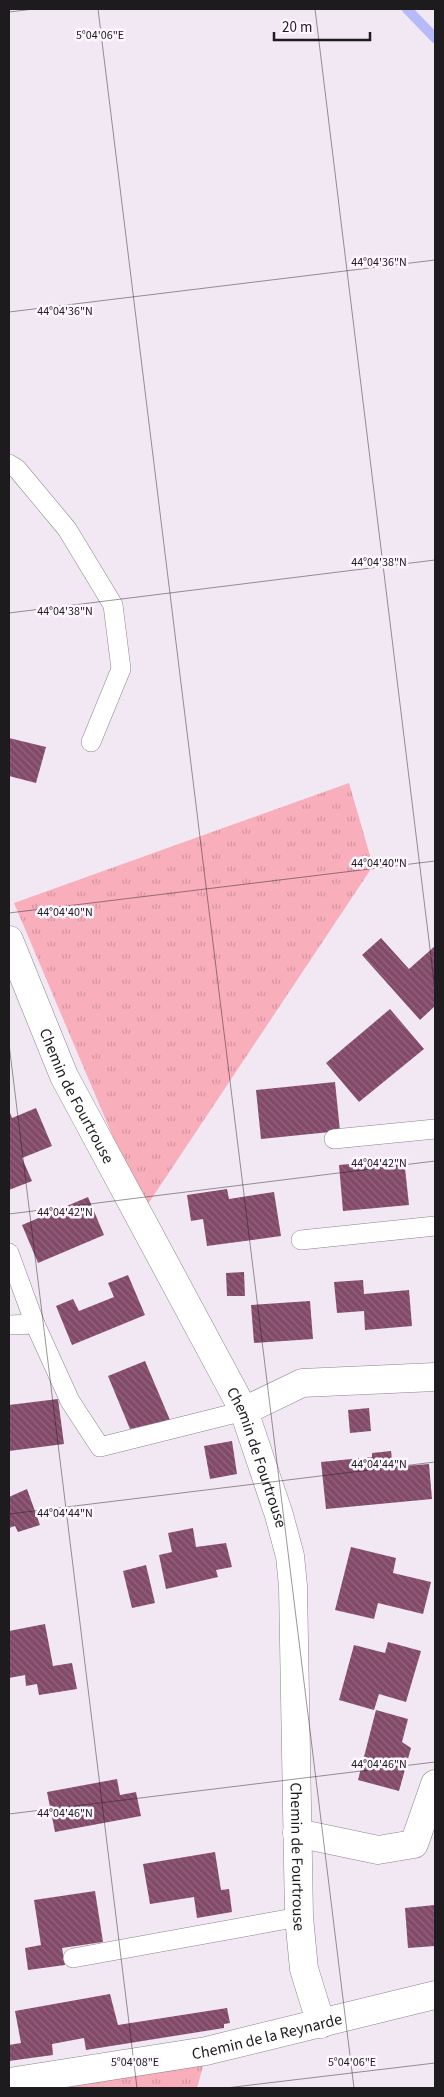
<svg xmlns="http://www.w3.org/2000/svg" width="444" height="2097" font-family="'Source Sans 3',sans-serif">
<defs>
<pattern id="grass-tufts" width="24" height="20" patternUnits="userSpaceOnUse" patternTransform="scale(1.25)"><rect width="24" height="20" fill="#f8aebb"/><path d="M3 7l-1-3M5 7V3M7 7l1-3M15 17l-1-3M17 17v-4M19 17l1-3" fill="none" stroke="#d495a0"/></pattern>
<pattern id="building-back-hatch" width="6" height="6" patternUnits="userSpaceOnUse" patternTransform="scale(1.25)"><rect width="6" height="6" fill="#834969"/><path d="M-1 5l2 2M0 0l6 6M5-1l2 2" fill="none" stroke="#91667e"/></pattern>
</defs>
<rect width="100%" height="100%" fill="#f2e8f3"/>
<g fill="url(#grass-tufts)">
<polygon points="349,783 373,866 144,1210 14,903"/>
<polygon points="205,2059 197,2088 38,2088"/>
</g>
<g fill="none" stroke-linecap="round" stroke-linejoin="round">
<polyline stroke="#b6baf9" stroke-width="10" points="407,9 435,38"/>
</g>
<g fill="url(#building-back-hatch)">
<polygon points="9,738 46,747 36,783 9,776"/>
<polygon points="381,938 409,969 435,946 435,1006 420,1020 362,955"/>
<polygon points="390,1009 424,1049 359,1102 326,1063"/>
<polygon points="335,1082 340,1131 261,1139 256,1090"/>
<polygon points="36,1108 52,1146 22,1158 32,1181 9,1190 9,1110 12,1118"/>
<polygon points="404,1159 409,1205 343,1211 339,1165"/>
<polygon points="227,1189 229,1199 274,1192 281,1236 207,1246 203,1219 191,1221 187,1195"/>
<polygon points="88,1197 104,1235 38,1263 22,1225"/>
<polygon points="244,1272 245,1296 227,1296 226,1273"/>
<polygon points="128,1275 145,1315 72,1345 56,1306 73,1299 79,1311 114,1297 108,1283"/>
<polygon points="363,1280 364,1294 409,1290 412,1326 365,1330 364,1311 337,1313 334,1282"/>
<polygon points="310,1301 313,1339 254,1343 251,1305"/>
<polygon points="145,1361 170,1420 130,1429 108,1376"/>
<polygon points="58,1399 64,1444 9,1451 9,1405"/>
<polygon points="369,1408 371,1431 350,1433 348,1410"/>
<polygon points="232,1441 237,1474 210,1479 204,1446"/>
<polygon points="391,1451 393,1467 429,1464 432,1499 326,1509 321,1462 372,1457 372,1453"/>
<polygon points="27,1489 40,1525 18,1532 15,1526 9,1528 9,1497"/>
<polygon points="193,1528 196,1547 226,1543 232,1567 216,1570 218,1577 166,1589 159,1555 172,1552 168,1533"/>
<polygon points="351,1547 396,1558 393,1573 431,1582 423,1614 378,1603 374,1619 335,1610"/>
<polygon points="146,1565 155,1603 132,1608 123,1571"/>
<polygon points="45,1624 53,1666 72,1663 77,1689 39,1695 37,1684 26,1686 25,1675 9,1678 9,1631"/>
<polygon points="388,1642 421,1651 406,1702 379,1694 374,1710 339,1700 354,1645 385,1653"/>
<polygon points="376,1710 408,1719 402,1742 411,1748 399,1791 358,1780"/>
<polygon points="117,1779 120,1795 136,1792 141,1816 55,1832 47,1792"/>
<polygon points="215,1852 221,1890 229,1889 232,1912 197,1918 194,1897 150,1904 143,1864"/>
<polygon points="95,1891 103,1942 62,1948 65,1965 28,1970 25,1948 41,1945 34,1900"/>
<polygon points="435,1905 435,1946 408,1948 405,1908"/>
<polygon points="110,1994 118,2025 227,2008 230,2023 224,2024 224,2028 86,2050 84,2038 52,2044 53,2055 9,2061 9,2045 21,2043 15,2011"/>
</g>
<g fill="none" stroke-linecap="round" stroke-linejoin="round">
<defs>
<g id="service">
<polyline points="9,464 17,469 67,529 113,605 121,669 91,742"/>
<polyline points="334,1139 435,1129"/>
<polyline points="301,1240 435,1226"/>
<polyline points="9,1253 35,1324"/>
<polyline points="9,1325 35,1324 70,1401 100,1447 244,1411"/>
<polyline points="73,1958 299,1917"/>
</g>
<g id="minor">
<path id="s1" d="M9,940L64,1076L244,1411L279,1515L290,1556L293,1586L299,1917L304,1969L321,2024"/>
<polyline points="244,1411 302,1383 435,1377"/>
<polyline points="297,1833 378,1850 414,1844 435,1784"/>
<path id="s2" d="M9,2082L206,2051L435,1995"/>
</g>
</defs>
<use href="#service" stroke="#8d848d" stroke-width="20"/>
<use href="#minor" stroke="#8d848d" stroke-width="29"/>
<use href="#service" stroke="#fff" stroke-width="19"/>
<use href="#minor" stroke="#fff" stroke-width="28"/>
</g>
<path fill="none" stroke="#1e1b1f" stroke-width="1" stroke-opacity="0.45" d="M98,9L354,2088M315,9L435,990M9,12L34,9M9,312L435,260M9,613L435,560M9,913L435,861M9,1044L137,2088M9,1214L435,1161M9,1514L435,1462M9,1814L435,1762M226,2088L435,2063"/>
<g text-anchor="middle" stroke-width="5" stroke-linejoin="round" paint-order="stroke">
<g font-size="16" fill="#1e1b1f" stroke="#fef6ff">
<text dy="6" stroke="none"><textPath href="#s1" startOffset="170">Chemin de Fourtrouse</textPath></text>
<text dy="6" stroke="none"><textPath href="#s1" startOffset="575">Chemin de Fourtrouse</textPath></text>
<text dy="6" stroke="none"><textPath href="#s1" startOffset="980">Chemin de Fourtrouse</textPath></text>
<text dy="6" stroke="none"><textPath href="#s2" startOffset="262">Chemin de la Reynarde</textPath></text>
</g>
</g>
<g font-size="12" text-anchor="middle" fill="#1e1b1f" stroke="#fef6ff" stroke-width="5" stroke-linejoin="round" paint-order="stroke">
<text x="100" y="39">5°04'06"E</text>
<text x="379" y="266">44°04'36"N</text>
<text x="65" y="315">44°04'36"N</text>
<text x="379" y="566">44°04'38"N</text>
<text x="65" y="615">44°04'38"N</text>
<text x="379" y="867">44°04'40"N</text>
<text x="65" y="916">44°04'40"N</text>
<text x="379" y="1167">44°04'42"N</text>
<text x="65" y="1216">44°04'42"N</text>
<text x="379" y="1468">44°04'44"N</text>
<text x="65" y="1517">44°04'44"N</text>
<text x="379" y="1768">44°04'46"N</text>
<text x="65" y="1817">44°04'46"N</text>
<text x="135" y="2066">5°04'08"E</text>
<text x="352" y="2066">5°04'06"E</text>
</g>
<rect width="444" height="2097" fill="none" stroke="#1e1b1f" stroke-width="20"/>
<path d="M274 32v8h96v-8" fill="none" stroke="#1e1b1f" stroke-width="2.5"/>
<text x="282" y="32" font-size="15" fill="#1e1b1f" stroke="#fef6ff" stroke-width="4" paint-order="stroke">20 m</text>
</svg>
